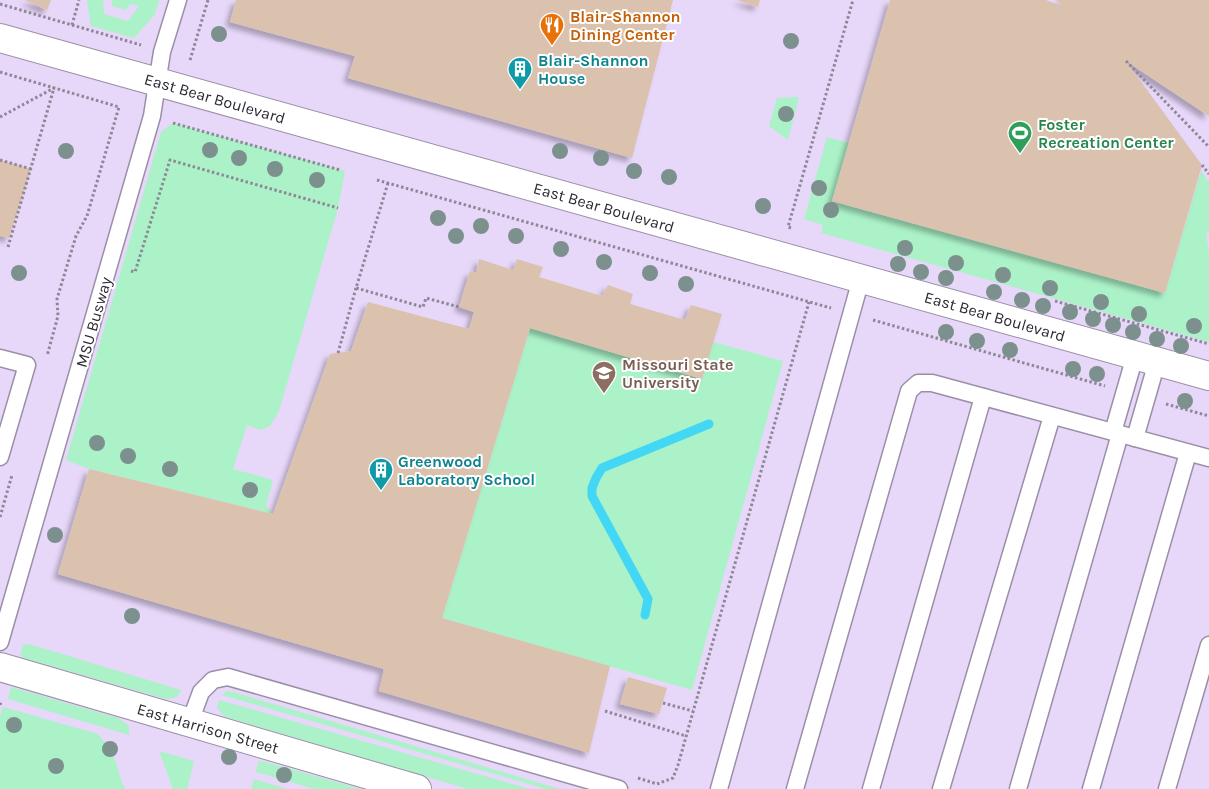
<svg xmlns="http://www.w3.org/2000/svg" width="1209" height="789" font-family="Karla,sans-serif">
<defs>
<filter id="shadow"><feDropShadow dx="-4.5" dy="4.5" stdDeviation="2.5" flood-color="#0004"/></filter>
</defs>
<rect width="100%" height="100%" fill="#f1e7fd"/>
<rect fill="#e7d7f9" x="0" y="0" width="1209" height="789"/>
<g fill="#abf2c8">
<polygon points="87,0 103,0 104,14 128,21 139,6 130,4 126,10 112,6 112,0 159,0 155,14 134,38 91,26"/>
<polygon points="799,97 788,140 769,126 777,98"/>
<polygon points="173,123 345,171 338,208 279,411 270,426 261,430 247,425 233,469 273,480 266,506 273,514 89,469 66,460 161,132"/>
<polygon points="827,137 849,143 832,201 1165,293 1201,171 1209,182 1209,233 1206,233 1209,254 1209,342 821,233 823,225 804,219"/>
<polygon points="530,328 702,379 713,342 783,361 692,690 442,618"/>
<path d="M29,644L181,690C179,697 173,699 166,699L23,658L20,655L23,645Z"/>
<polygon points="11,687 118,718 129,726 129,735 8,699"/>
<polygon points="227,691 233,692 560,789 546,789 222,695"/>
<polygon points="219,700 530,789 468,789 225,717 217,708"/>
<polygon points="3,707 98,734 110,749 117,765 120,777 125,789 0,789 0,716"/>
<polygon points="159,751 194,761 187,789 173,789"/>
<polygon points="262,761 361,789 315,789 256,772 258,762"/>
<polygon points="254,779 287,789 251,789"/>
</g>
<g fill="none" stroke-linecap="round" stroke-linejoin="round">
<polyline stroke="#42d8f5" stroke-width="9" points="645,615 648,599 592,496 592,488 596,478 602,468 709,424"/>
</g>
<g fill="#dbc2af" filter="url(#shadow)">
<polygon points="25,0 51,0 47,10"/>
<polygon points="236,0 673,0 632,158 348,78 355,56 230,22"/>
<polygon points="737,0 760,0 758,7"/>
<polygon points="890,0 1046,0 1064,7 1056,0 1209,0 1209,116 1126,61 1202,165 1165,293 832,201"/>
<polygon points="0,160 31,169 9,238 0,236"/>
<polygon points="479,259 513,270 517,259 543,267 539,277 602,296 608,285 633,294 630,304 685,320 691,305 722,314 702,379 530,328 442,618 610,666 589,753 379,691 384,669 58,574 89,469 273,514 330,354 351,351 368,302 469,329 474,312 459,307 470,271 476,273"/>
<polygon points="628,677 667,688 659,714 620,704"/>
</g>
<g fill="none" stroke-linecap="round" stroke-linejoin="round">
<defs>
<g id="lane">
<polyline points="0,358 27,365 0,457"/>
<polyline points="1113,432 1135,356"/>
<polyline points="1135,438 1157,362"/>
<polyline points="0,642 152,116 162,52 178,0"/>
<polyline points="190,722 201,692 213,680 228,677 619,789"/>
<polyline points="719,789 861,279"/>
<polyline points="795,789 909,391 918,383 932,383 1209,458"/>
<polyline points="871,789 983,397"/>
<polyline points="941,789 1052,416"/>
<polyline points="1018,789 1120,434"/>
<polyline points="1091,789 1188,453"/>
<polyline points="1167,789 1209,645"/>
</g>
<g id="street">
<polyline points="0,38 1209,376"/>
<polyline points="0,667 417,789"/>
</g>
</defs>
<use href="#lane" stroke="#9b8fa8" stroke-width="19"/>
<use href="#street" stroke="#9b8fa8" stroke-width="30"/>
<g stroke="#8e8797" stroke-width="3" stroke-dasharray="2.5 2.5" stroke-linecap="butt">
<polyline points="0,4 72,25 79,0"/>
<polyline points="72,25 141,45"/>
<polyline points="190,60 208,0"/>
<polyline points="1126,61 1209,147"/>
<polyline points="0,72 119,107 87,216 76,236 57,299 58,316 47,356"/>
<polyline points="0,117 54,88"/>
<polyline points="173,123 340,170"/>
<polyline points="0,160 31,169"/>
<polyline points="1202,165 1209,174"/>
<polyline points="377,180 831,308"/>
<polyline points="388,183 356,288 423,307 426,298 459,307"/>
<polyline points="791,228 788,227 853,0"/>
<polyline points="8,247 54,88"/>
<polyline points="131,271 135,272 170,160 338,208"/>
<polyline points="1055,301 1209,344"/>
<polyline points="873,320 1105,386"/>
<polyline points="338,353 356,288"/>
<polyline points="1166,404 1209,416"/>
<polyline points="0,517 12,475"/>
<polyline points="663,703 693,711"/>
<polyline points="0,705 1,701"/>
<polyline points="605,711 686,736"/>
<polyline points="638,778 657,784 673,778 678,765 809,302"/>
</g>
<use href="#lane" stroke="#fff" stroke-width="16"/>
<use href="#street" stroke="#fff" stroke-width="28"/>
</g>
<g fill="#7c908d">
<circle cx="219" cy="34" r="8"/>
<circle cx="791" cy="41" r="8"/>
<circle cx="786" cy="114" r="8"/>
<circle cx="210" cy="150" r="8"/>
<circle cx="66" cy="151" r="8"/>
<circle cx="560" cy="151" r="8"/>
<circle cx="239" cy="158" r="8"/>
<circle cx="601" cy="158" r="8"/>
<circle cx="275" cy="169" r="8"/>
<circle cx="634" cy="171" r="8"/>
<circle cx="669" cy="177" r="8"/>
<circle cx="317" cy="180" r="8"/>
<circle cx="819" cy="188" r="8"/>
<circle cx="763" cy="206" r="8"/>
<circle cx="831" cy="210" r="8"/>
<circle cx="438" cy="218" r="8"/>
<circle cx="481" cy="226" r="8"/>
<circle cx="456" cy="236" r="8"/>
<circle cx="516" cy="236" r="8"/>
<circle cx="905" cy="248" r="8"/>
<circle cx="561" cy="249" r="8"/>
<circle cx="604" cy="262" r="8"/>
<circle cx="956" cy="263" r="8"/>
<circle cx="898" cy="264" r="8"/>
<circle cx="921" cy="272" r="8"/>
<circle cx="19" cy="273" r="8"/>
<circle cx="650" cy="273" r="8"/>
<circle cx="1003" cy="275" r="8"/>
<circle cx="946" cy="278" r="8"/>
<circle cx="686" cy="284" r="8"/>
<circle cx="1050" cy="288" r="8"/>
<circle cx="994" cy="292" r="8"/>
<circle cx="1022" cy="300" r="8"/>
<circle cx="1101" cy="302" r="8"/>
<circle cx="1043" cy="306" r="8"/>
<circle cx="1070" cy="312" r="8"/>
<circle cx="1139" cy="314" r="8"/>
<circle cx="1093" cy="319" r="8"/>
<circle cx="1113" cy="325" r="8"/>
<circle cx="1194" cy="326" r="8"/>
<circle cx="946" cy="332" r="8"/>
<circle cx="1133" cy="332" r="8"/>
<circle cx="1157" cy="339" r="8"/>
<circle cx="977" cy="341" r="8"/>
<circle cx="1181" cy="346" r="8"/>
<circle cx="1010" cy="350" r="8"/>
<circle cx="1073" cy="369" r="8"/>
<circle cx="1097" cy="374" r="8"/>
<circle cx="1185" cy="401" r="8"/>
<circle cx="97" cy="443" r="8"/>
<circle cx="128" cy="456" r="8"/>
<circle cx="170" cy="469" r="8"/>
<circle cx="250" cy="490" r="8"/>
<circle cx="55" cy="535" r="8"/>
<circle cx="132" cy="616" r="8"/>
<circle cx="14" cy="725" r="8"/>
<circle cx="110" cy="749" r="8"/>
<circle cx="229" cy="757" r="8"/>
<circle cx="56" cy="766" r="8"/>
<circle cx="284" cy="775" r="8"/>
</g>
<defs>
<symbol id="restaurant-pin" viewBox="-11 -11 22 30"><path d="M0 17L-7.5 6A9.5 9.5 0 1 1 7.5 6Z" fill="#e8710a" stroke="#fff"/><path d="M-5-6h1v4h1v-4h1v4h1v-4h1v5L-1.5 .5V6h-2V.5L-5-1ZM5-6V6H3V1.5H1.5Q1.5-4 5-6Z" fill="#fff"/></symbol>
<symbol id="building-pin" viewBox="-11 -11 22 30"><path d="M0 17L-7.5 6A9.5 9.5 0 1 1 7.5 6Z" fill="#0f9aa8" stroke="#fff"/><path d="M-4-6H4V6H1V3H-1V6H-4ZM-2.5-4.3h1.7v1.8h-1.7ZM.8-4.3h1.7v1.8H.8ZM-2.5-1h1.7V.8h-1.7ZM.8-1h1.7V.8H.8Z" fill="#fff"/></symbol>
<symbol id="stadium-pin" viewBox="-11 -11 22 30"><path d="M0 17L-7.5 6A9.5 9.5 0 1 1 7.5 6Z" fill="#2e9e5b" stroke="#fff"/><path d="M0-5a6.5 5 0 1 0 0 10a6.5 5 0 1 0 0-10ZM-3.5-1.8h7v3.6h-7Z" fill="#fff"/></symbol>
<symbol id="university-pin" viewBox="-11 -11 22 30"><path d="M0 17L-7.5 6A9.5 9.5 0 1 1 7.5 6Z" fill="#8d6e63" stroke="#fff"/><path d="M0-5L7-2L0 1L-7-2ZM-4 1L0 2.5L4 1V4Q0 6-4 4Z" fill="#fff"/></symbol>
</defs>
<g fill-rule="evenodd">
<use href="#restaurant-pin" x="538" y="11" width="28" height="38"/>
<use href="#building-pin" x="506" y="55" width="28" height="38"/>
<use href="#stadium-pin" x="1006" y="119" width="28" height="38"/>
<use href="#university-pin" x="590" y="359" width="28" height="38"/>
<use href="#building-pin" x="367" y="456" width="28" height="38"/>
</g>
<g text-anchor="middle" stroke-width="4" stroke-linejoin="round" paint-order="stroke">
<g font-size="16" font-weight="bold" fill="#c56008" stroke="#fff" text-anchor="start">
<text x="570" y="22">Blair-Shannon<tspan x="570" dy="18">Dining Center</tspan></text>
</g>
<g font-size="16" font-weight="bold" fill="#0d838f" stroke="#fff" text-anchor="start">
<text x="538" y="66">Blair-Shannon<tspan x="538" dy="18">House</tspan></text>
<text x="398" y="467">Greenwood<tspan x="398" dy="18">Laboratory School</tspan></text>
</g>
<g font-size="16" fill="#2e2a34" stroke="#fff">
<text transform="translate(215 98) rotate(16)" y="6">East Bear Boulevard</text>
<text transform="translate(604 207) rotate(16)" y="6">East Bear Boulevard</text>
<text transform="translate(995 316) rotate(16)" y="6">East Bear Boulevard</text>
<text transform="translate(93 322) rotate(-74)" y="6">MSU Busway</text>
<text transform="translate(208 728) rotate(16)" y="6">East Harrison Street</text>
</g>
<g font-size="16" font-weight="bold" fill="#27864d" stroke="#fff" text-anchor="start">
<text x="1038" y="130">Foster<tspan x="1038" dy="18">Recreation Center</tspan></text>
</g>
<g font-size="16" font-weight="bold" fill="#785e54" stroke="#fff" text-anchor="start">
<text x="622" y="370">Missouri State<tspan x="622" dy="18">University</tspan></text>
</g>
</g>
</svg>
